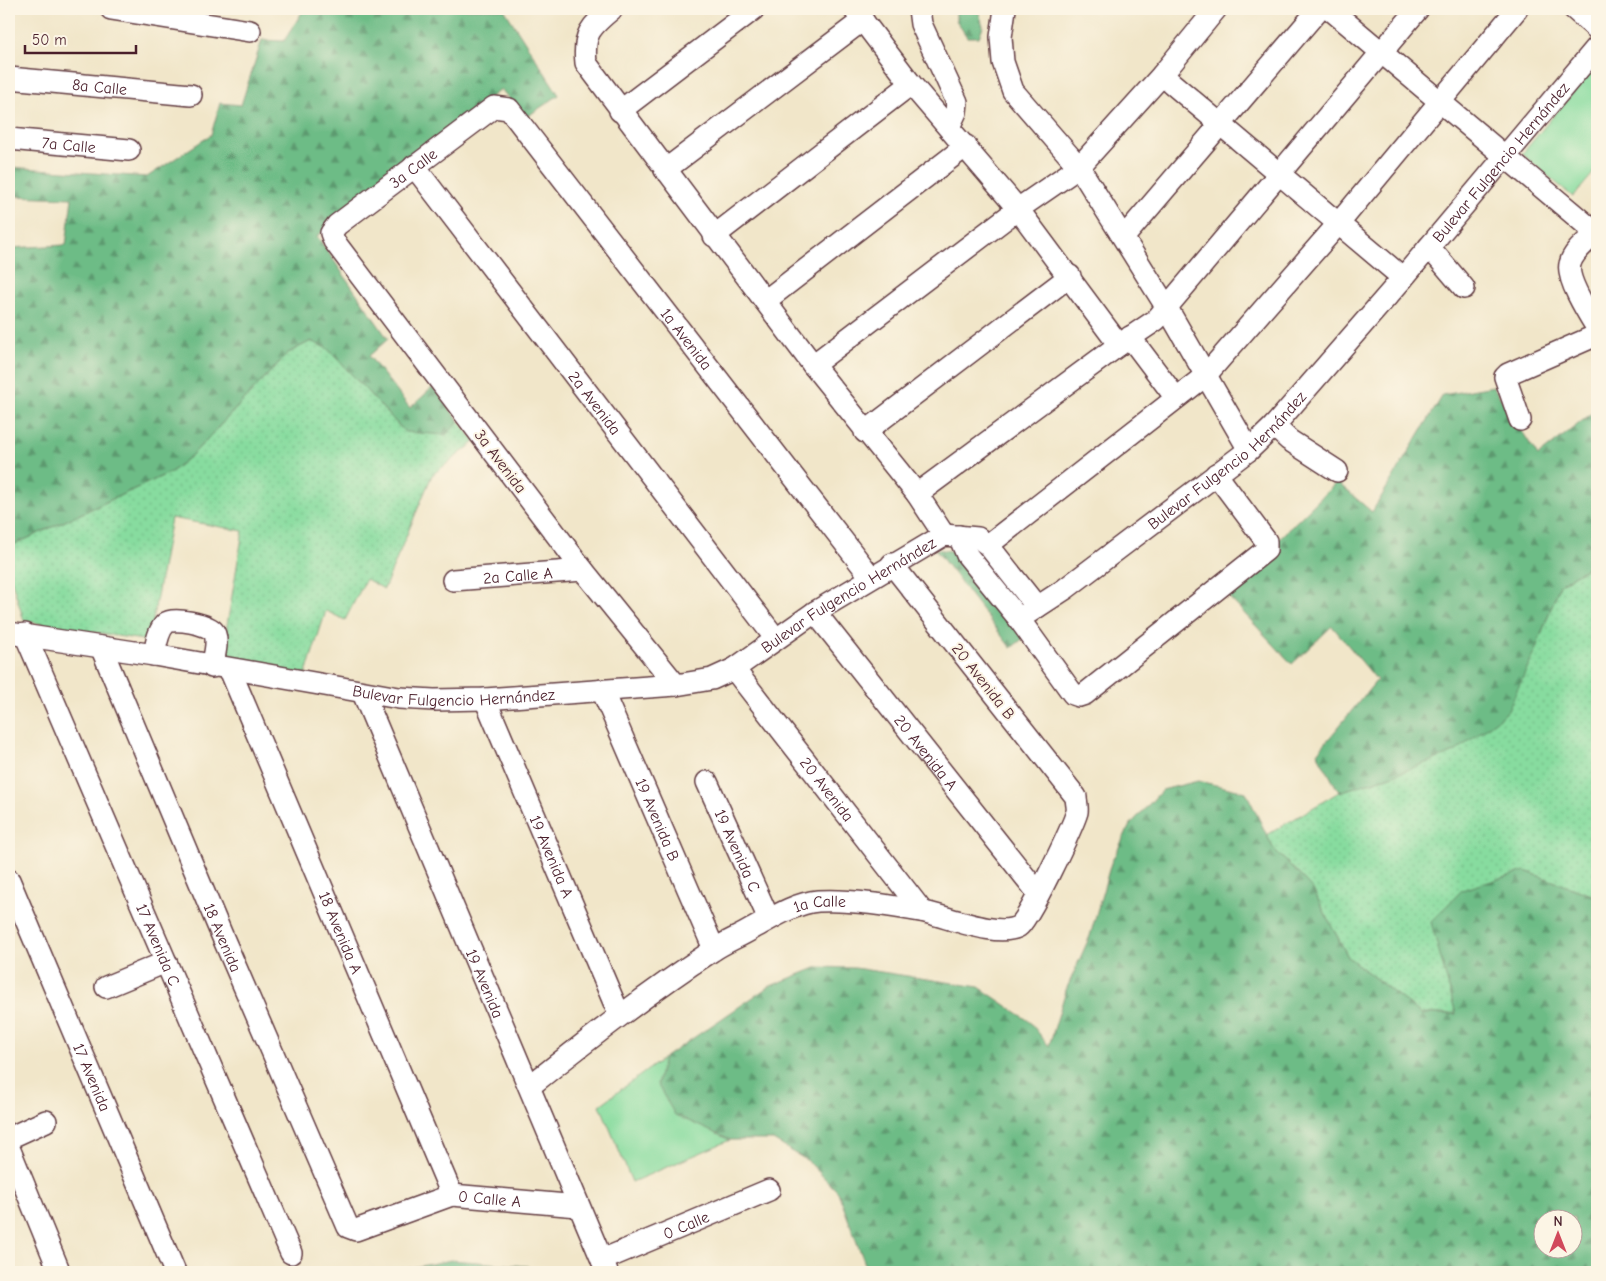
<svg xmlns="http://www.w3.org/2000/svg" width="1606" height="1281" font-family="'Comic Neue',sans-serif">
<defs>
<pattern id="grass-dots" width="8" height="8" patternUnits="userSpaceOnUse" patternTransform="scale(1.25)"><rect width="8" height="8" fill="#87dc9f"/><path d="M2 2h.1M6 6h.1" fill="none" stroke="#76bc89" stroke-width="1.8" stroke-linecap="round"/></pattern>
<pattern id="forest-firs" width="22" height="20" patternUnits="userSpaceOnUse" patternTransform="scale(1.25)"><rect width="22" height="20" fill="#6dbc86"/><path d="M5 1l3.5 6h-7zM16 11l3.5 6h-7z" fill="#5c986e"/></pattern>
</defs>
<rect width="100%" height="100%" fill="#fcf5e5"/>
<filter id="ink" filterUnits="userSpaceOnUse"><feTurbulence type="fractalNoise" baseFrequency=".02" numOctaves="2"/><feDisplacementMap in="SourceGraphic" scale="10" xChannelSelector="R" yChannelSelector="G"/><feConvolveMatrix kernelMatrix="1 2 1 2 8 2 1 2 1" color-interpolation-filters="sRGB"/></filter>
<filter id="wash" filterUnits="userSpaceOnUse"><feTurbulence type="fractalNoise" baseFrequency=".0096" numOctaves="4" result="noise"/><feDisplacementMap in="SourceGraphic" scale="20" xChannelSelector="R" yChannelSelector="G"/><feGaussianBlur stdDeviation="1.12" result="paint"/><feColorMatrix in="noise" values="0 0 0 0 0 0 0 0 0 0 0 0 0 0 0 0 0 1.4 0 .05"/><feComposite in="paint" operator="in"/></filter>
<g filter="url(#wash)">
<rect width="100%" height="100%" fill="#f1e6c9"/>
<g fill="url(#grass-dots)" stroke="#687e65">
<polygon points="311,341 328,349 405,432 459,421 475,442 432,475 384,589 366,579 345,620 326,611 305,676 221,660 243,531 171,518 149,641 24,621 9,572 9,547 171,472 193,454 288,353"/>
<polygon points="1597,562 1597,897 1525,871 1448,982 1456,1014 1421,1014 1348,957 1312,888 1273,848 1267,835 1339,792 1394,775 1534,653 1560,584"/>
</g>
<g fill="url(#forest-firs)" stroke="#5c6e58" fill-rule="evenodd">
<polygon points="304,9 504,9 559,95 525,118 501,89 317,236 388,339 369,356 410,408 433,387 459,421 446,435 405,432 328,349 311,341 288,353 193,454 171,472 9,547 9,248 66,245 72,198 9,196 9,167 147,177 211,135 220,103 241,105 262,40 284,41"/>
<polygon points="956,9 978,9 983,26 979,37 967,37 956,20"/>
<polygon points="1493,386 1538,456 1597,409 1597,562 1560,584 1534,653 1507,712 1455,752 1394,775 1339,792 1317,753 1377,680 1332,626 1292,664 1224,592 1337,482 1372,512 1443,395"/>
<polygon points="935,549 951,551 966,558 1025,637 1011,648"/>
<path d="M1198,781L1246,792L1273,848L1312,888L1348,957L1421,1014H1456L1431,922L1462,890L1525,871L1597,897V1272H868L838,1192L808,1161L773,1140H730L675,1115L657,1084L664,1058L768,987L818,967L855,968L979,987L1029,1021L1049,1046L1066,990L1090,936L1111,863L1130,825L1162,790ZM1544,1218H1574V1248H1544Z"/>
<polygon points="451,1260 527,1266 537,1272 390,1272"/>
</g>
<g fill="#87dc9f" stroke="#687e65">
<polygon points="1597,63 1597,169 1573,197 1522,154"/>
<polygon points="664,1058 657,1084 675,1115 730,1140 632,1182 600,1105"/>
</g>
</g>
<g filter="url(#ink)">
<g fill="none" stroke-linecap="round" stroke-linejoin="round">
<defs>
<g id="minor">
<polyline points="111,9 250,31"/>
<path d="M612,9C590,27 583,34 586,63L813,365L917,494L944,535"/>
<polyline points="854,9 911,84 1018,209 1119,345"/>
<polyline points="919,9 921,24 957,102 956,112 949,127"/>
<polyline points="1005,9 1001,37 1003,62 1013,91 1079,167 1167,308 1249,450"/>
<polyline points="1330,9 1596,233"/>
<polyline points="1574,9 1597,29"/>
<polyline points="1162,75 1403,278"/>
<path id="s1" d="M9,78L191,95"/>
<polyline points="620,111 754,9"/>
<path id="s2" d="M9,139L129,150"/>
<path id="s3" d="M414,166L776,639"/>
<polyline points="665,170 863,20"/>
<path d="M1597,232C1588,241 1573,251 1570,264C1566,279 1589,315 1597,328"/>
<polyline points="714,236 911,84"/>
<polyline points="1124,237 1319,9"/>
<polyline points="1429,247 1464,288"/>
<polyline points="765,301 966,146"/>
<polyline points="1130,337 1176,398"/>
<polyline points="813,365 1018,209 1079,167 1162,75 1216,9"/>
<polyline points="1520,420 1505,377 1508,374 1597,335"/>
<polyline points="1274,426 1289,440 1337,471"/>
<polyline points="865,432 1070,276"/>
<polyline points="917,494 1119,345 1156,320 1418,9"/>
<polyline points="959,536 967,555 1019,619 1073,694 1079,696 1085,694 1266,550 1266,541 1216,474"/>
<polyline points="988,545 1205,376 1339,223 1517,9"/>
<path id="s4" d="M453,580L583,570"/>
<path id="s5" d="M815,612L1038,893"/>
<path id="s6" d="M1019,619L1065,589L1249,450L1274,426L1403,278L1597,47"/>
<path id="s7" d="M9,633L154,655L399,698L434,700L485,699L676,685L712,679L734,669L815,612L944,535L978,538L988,545L1037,607"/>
<path id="s8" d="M25,634L291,1253"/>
<path id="s9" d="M101,647L221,933L348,1227L356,1230L452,1195L578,1206"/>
<path d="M154,655C156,645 158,630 166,623C173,617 209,624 214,632C219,641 214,657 212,667"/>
<path id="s10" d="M734,669L922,911"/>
<path id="s11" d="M230,670L452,1195"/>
<path id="s12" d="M676,685L583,570L334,241L331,233L337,225L494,107L509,109L871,577"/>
<path id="s13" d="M602,690L714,949"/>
<path id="s14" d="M363,693L607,1272"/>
<path id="s15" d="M485,699L619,1014"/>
<path id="s16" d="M707,782L769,919"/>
<path id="s17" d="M9,880L175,1272"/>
<polyline points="106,987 166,962"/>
<path id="s18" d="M530,1086C589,1039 649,992 712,951C725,942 739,937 752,929C772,918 795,903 818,901C851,899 888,905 920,911C944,915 998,939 1019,926C1028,921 1073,826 1077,812C1078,807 1076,802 1076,797L892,564"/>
<polyline points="9,1138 46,1121"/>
<polyline points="9,1148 58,1268 58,1272"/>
<path id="s19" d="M602,1260L769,1190"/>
</g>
</defs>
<use href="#minor" stroke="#633d43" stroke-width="24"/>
<use href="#minor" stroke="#fff" stroke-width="21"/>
</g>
</g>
<g text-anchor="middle" stroke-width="4" stroke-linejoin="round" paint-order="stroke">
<g font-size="16" fill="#4a1f2b" stroke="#fcf5e5">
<text dy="6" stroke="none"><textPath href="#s1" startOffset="91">8a Calle</textPath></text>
<text dy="6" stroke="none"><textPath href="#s2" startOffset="60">7a Calle</textPath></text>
<text dy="6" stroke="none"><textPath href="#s6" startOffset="668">Bulevar Fulgencio Hernández</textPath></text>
<text dy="6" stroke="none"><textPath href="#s12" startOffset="674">3a Calle</textPath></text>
<text dy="6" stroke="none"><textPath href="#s12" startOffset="1081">1a Avenida</textPath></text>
<text dy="6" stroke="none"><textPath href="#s3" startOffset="298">2a Avenida</textPath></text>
<text dy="6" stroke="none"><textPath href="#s6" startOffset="262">Bulevar Fulgencio Hernández</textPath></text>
<text transform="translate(501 461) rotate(53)" y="6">3a Avenida</text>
<text dy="6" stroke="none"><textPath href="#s4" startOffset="65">2a Calle A</textPath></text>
<text dy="6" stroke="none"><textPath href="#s7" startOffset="870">Bulevar Fulgencio Hernández</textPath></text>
<text transform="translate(984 681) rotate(52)" y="6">20 Avenida B</text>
<text dy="6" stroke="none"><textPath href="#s7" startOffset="450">Bulevar Fulgencio Hernández</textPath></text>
<text dy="6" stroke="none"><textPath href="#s5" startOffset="179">20 Avenida A</textPath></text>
<text dy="6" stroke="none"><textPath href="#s10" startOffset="152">20 Avenida</textPath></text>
<text dy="6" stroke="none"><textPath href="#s13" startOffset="141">19 Avenida B</textPath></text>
<text dy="6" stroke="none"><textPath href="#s16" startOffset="75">19 Avenida C</textPath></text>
<text dy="6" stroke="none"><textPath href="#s15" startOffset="171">19 Avenida A</textPath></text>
<text dy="6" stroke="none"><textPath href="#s18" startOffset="346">1a Calle</textPath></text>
<text dy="6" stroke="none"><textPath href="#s11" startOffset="285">18 Avenida A</textPath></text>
<text dy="6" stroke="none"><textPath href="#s9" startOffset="315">18 Avenida</textPath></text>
<text dy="6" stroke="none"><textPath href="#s8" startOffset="338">17 Avenida C</textPath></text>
<text dy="6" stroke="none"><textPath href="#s14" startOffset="315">19 Avenida</textPath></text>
<text dy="6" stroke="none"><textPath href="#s17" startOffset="214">17 Avenida</textPath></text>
<text dy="6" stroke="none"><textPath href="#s9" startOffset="779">0 Calle A</textPath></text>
<text dy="6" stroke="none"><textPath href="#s19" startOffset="91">0 Calle</textPath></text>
</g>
</g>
<rect width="1606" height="1281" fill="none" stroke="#fcf5e5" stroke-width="30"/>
<g transform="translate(1558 1234)"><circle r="24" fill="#fcf5e5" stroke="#b59f9b"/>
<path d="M0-4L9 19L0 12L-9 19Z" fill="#d1495b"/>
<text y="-8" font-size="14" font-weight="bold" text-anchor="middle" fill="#4a1f2b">N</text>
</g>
<path d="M25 45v8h111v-8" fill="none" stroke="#4a1f2b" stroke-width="2.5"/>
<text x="32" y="45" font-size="15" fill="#4a1f2b" stroke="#fcf5e5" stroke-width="4" paint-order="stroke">50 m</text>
</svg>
